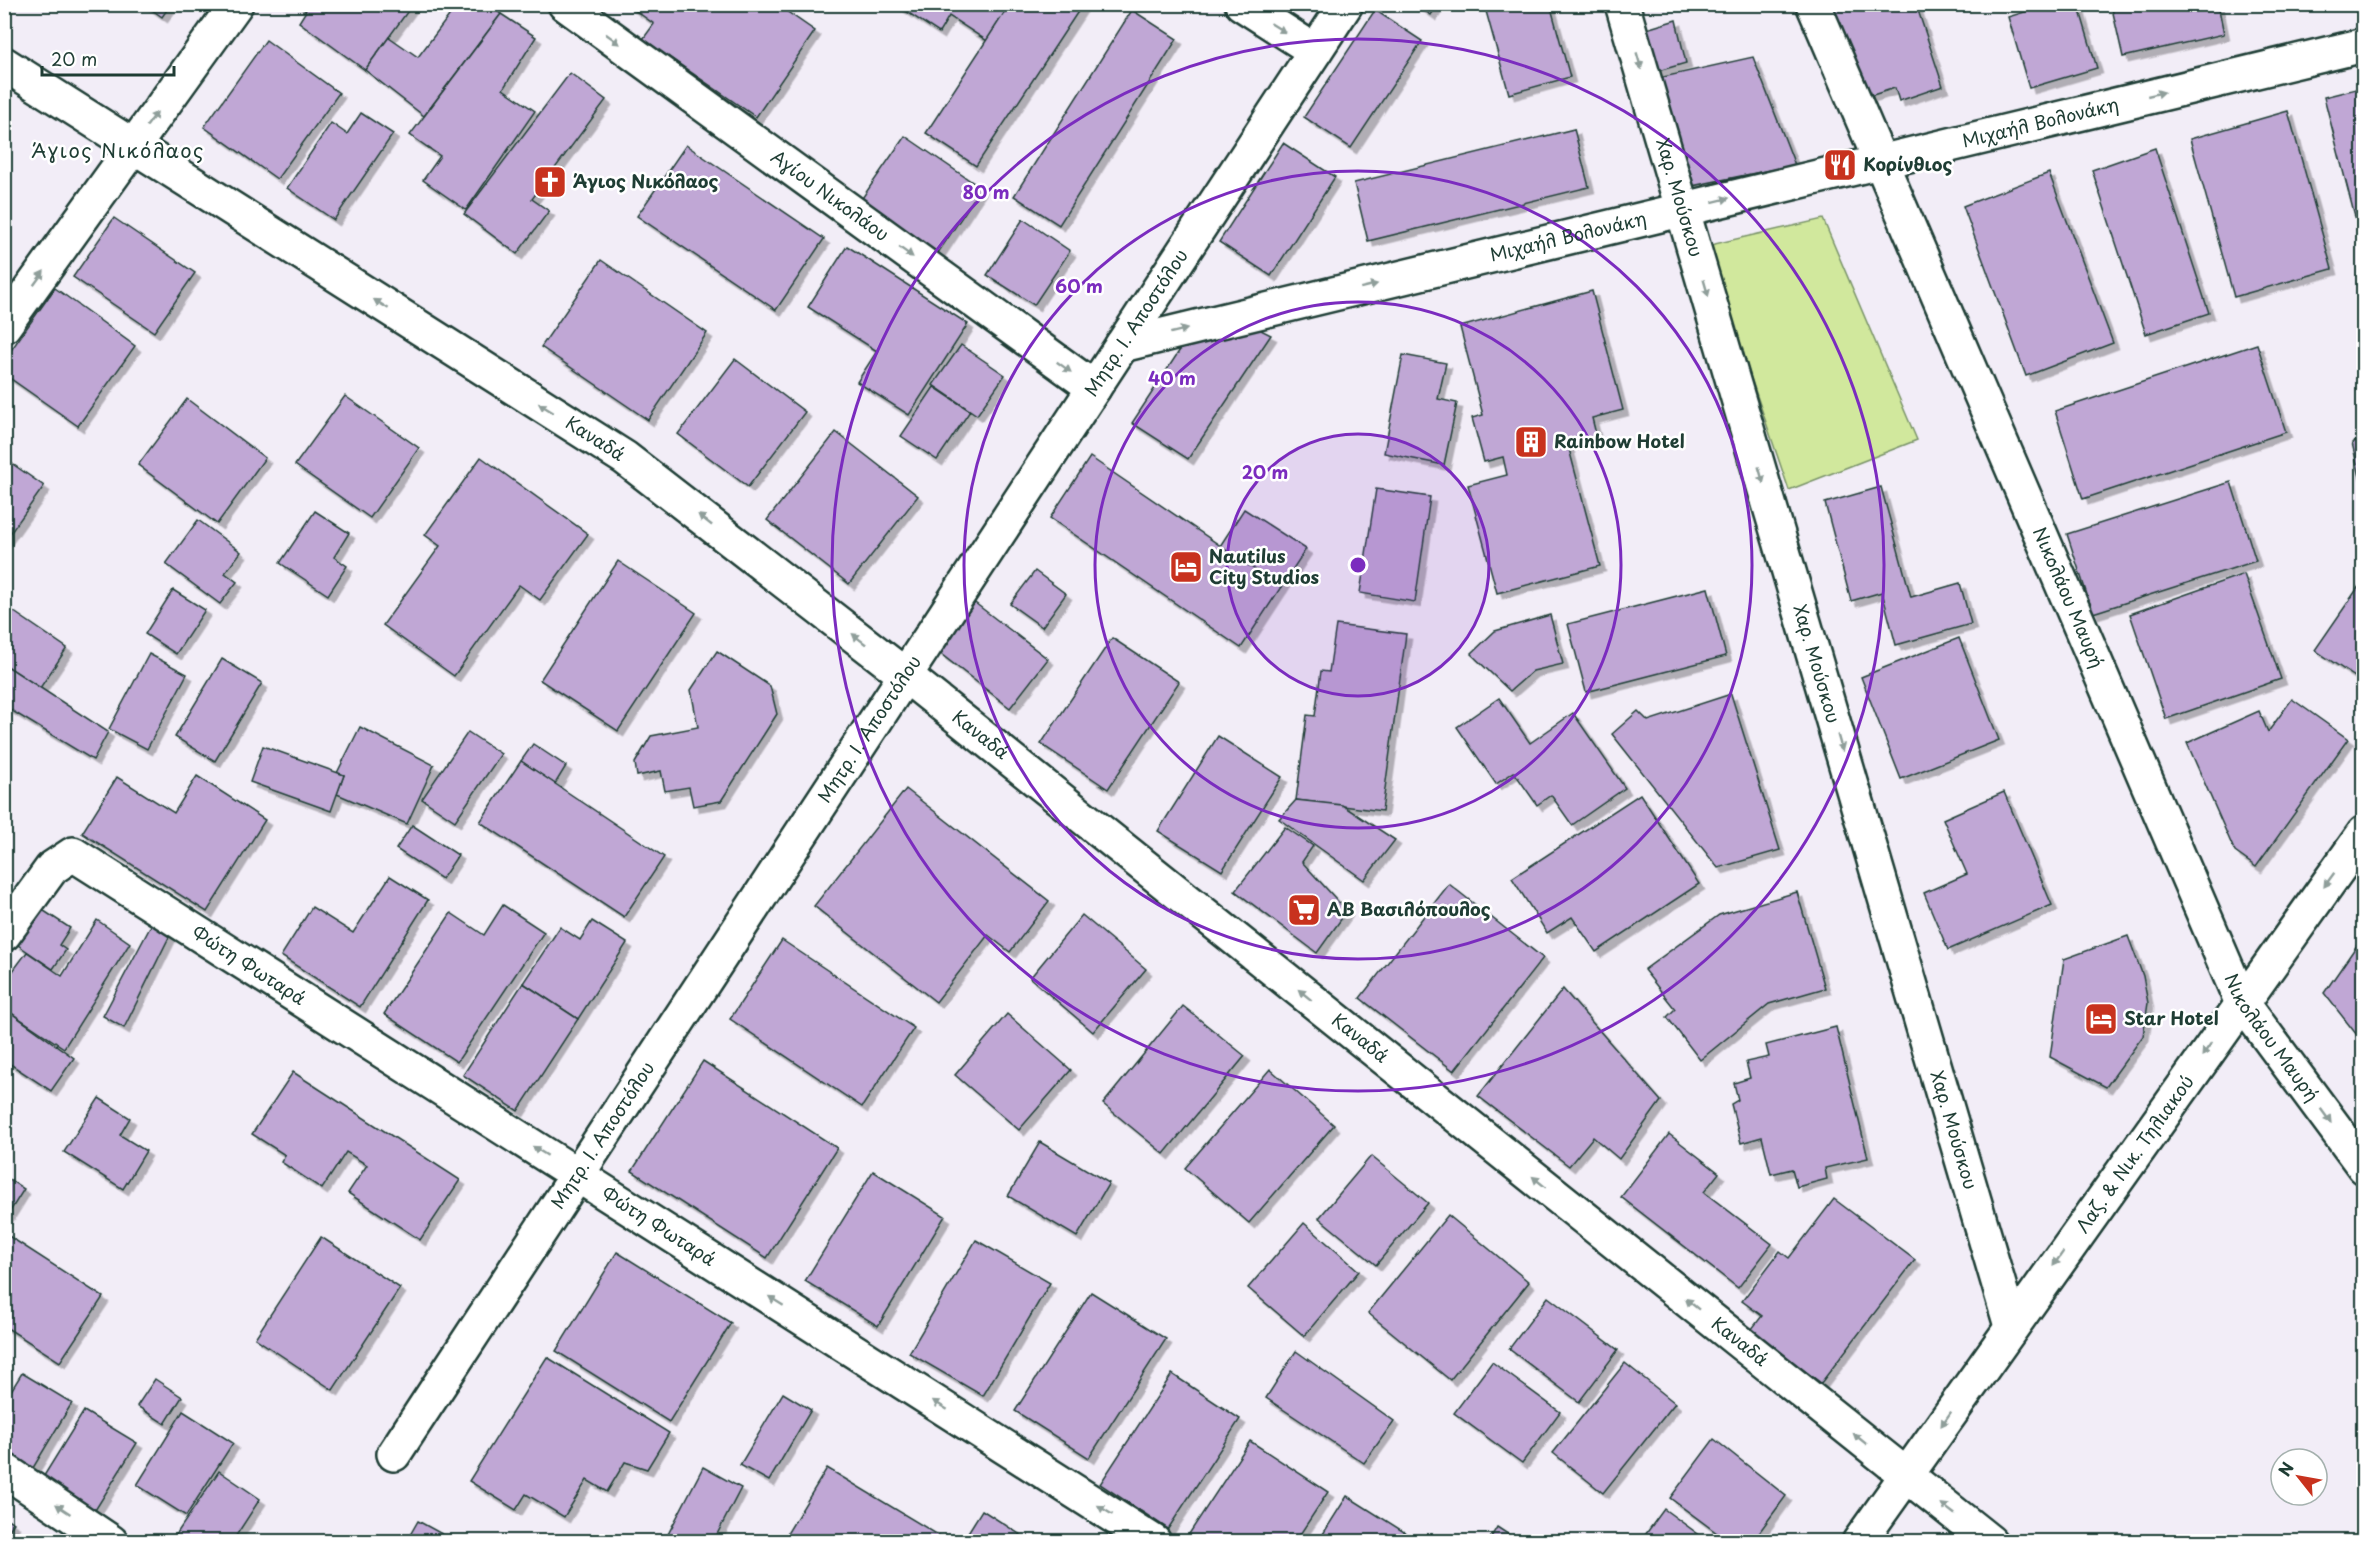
<svg xmlns="http://www.w3.org/2000/svg" width="2368" height="1546" font-family="'Playpen Sans',sans-serif">
<defs>
<filter id="shadow"><feDropShadow dx="5.5" dy="5.5" stdDeviation="0" flood-color="#0004"/></filter>
</defs>
<rect width="100%" height="100%" fill="#f2edf7"/>
<filter id="ink" filterUnits="userSpaceOnUse"><feTurbulence type="fractalNoise" baseFrequency=".0167" numOctaves="2"/><feDisplacementMap in="SourceGraphic" scale="12" xChannelSelector="R" yChannelSelector="G"/><feConvolveMatrix kernelMatrix="1 2 1 2 8 2 1 2 1" color-interpolation-filters="sRGB"/></filter>
<g filter="url(#ink)">
<polygon fill="#d1e89d" stroke="#789268" stroke-width="1.5" points="1823,219 1917,440 1789,490 1706,246"/>
<g fill="#c0a7d5" stroke="#1f3d34" stroke-width="1.5" filter="url(#shadow)">
<polygon points="144,4 171,4 162,17"/>
<polygon points="296,4 413,4 365,70 299,22 306,11"/>
<polygon points="458,4 487,4 501,14 424,116 365,70 389,37 418,57"/>
<polygon points="626,4 776,4 815,31 756,117 643,39 654,24"/>
<polygon points="895,4 1010,4 987,41 949,16 939,33"/>
<polygon points="1010,4 1083,4 976,166 926,133"/>
<polygon points="1415,4 1438,4 1431,15"/>
<polygon points="1484,4 1550,4 1570,77 1509,94"/>
<polygon points="1825,4 1916,4 1943,86 1899,101 1895,88 1857,100"/>
<polygon points="2051,4 2078,4 2097,68 2029,88 2008,17"/>
<polygon points="2111,4 2218,4 2224,34 2123,57"/>
<polygon points="1132,10 1177,39 1059,225 1014,196"/>
<polygon points="1375,10 1422,41 1351,148 1304,117"/>
<polygon points="501,14 536,37 503,89 535,111 466,210 423,180 440,156 410,135"/>
<polygon points="1676,20 1686,63 1651,73 1640,31"/>
<polygon points="266,40 339,93 277,179 204,127"/>
<polygon points="1753,57 1795,165 1682,188 1654,79"/>
<polygon points="570,73 606,100 532,199 549,211 517,254 464,214"/>
<polygon points="2364,87 2364,252 2324,97"/>
<polygon points="2288,111 2332,269 2234,297 2190,139"/>
<polygon points="361,113 393,134 334,220 287,188 331,123 347,134"/>
<polygon points="1574,129 1589,187 1368,241 1354,183"/>
<polygon points="905,136 981,188 936,256 858,204"/>
<polygon points="1283,143 1335,177 1271,276 1219,242"/>
<polygon points="686,145 824,239 776,310 637,216"/>
<polygon points="2155,148 2209,313 2146,334 2092,170"/>
<polygon points="2049,173 2113,343 2026,376 1963,206"/>
<polygon points="114,218 195,273 154,332 73,277"/>
<polygon points="1023,219 1070,251 1034,305 987,275"/>
<polygon points="847,246 968,324 909,415 857,382 877,351 808,307"/>
<polygon points="601,260 707,333 648,420 541,347"/>
<polygon points="55,288 135,346 78,426 4,374 4,360"/>
<polygon points="1592,291 1623,410 1592,418 1597,438 1568,445 1600,566 1497,593 1468,485 1507,475 1503,457 1484,462 1472,418 1483,415 1460,327"/>
<polygon points="1243,321 1271,335 1188,459 1132,423 1193,330"/>
<polygon points="2257,344 2286,432 2083,499 2055,411"/>
<polygon points="961,345 1005,375 977,415 933,385"/>
<polygon points="1403,355 1446,363 1438,399 1457,403 1444,465 1384,453"/>
<polygon points="735,359 805,412 748,487 678,434"/>
<polygon points="934,387 970,411 937,460 901,436"/>
<polygon points="345,396 419,448 370,518 295,465"/>
<polygon points="187,399 265,458 217,524 138,465"/>
<polygon points="836,432 918,496 849,584 767,520"/>
<polygon points="2364,437 2364,494 2352,443"/>
<polygon points="481,457 588,534 540,600 519,585 454,676 383,625 440,546 425,535"/>
<polygon points="1090,457 1281,587 1241,648 1050,518"/>
<polygon points="4,458 44,486 4,542"/>
<polygon points="2231,482 2256,561 2093,613 2067,534"/>
<polygon points="1881,487 1911,597 1960,583 1971,624 1896,645 1882,592 1851,601 1825,503"/>
<polygon points="1376,489 1430,497 1415,602 1360,593"/>
<polygon points="1244,509 1306,549 1281,587 1220,546"/>
<polygon points="315,511 349,533 334,557 347,566 328,595 280,563"/>
<polygon points="198,520 241,552 225,573 237,582 220,604 166,564"/>
<polygon points="618,561 696,613 618,731 540,680"/>
<polygon points="1035,571 1066,594 1042,627 1010,604"/>
<polygon points="2244,574 2281,679 2166,719 2130,614"/>
<polygon points="2364,579 2364,683 2315,650"/>
<polygon points="1708,588 1726,656 1586,692 1568,624"/>
<polygon points="173,590 205,610 176,654 145,634"/>
<polygon points="975,603 1048,659 1010,708 937,651"/>
<polygon points="4,605 67,648 40,688 4,664"/>
<polygon points="1550,615 1563,664 1533,671 1510,691 1471,654 1495,631"/>
<polygon points="1336,625 1406,634 1382,811 1296,800 1307,715 1315,716 1321,671 1329,672"/>
<polygon points="1112,638 1179,682 1108,789 1041,744"/>
<polygon points="1959,638 1999,740 1901,779 1861,677"/>
<polygon points="717,651 770,686 777,714 721,801 693,806 689,787 665,791 661,771 637,776 635,763 651,736 698,727 691,690"/>
<polygon points="149,654 187,674 147,749 109,729"/>
<polygon points="222,659 262,683 215,761 175,737"/>
<polygon points="4,664 108,732 93,760 4,706"/>
<polygon points="1731,694 1780,850 1718,868 1612,734 1638,711 1648,721"/>
<polygon points="1499,698 1530,743 1573,713 1625,788 1572,825 1551,795 1537,805 1514,772 1496,784 1457,727"/>
<polygon points="2292,699 2348,739 2256,867 2235,852 2187,743 2259,711 2268,732"/>
<polygon points="360,727 434,765 407,824 337,794 344,775 337,773"/>
<polygon points="468,732 501,754 455,821 422,799"/>
<polygon points="1218,736 1282,777 1222,871 1158,831"/>
<polygon points="533,744 566,766 555,784 521,761"/>
<polygon points="263,746 344,775 331,811 250,782"/>
<polygon points="521,761 664,857 624,917 480,822"/>
<polygon points="197,776 265,820 207,912 82,833 117,777 174,813"/>
<polygon points="906,789 1049,901 1010,952 988,935 936,1002 814,906"/>
<polygon points="2004,792 2052,905 1948,950 1924,893 1967,874 1943,819"/>
<polygon points="1640,794 1699,884 1596,952 1572,917 1547,933 1512,878"/>
<polygon points="1296,800 1342,805 1395,840 1364,880 1279,819"/>
<polygon points="412,825 458,855 442,879 396,849"/>
<polygon points="1285,827 1313,846 1302,862 1347,911 1317,953 1235,891"/>
<polygon points="390,876 428,900 360,1007 281,956 312,907 353,933"/>
<polygon points="1449,884 1543,958 1454,1071 1360,998"/>
<polygon points="1797,892 1825,988 1769,1004 1700,1060 1667,1017 1675,1009 1644,970 1719,915"/>
<polygon points="503,905 544,932 457,1062 384,1014 451,913 484,935"/>
<polygon points="38,907 70,928 59,945 66,950 53,969 15,943"/>
<polygon points="1082,915 1146,969 1093,1032 1030,978"/>
<polygon points="155,918 173,929 124,1028 103,1016"/>
<polygon points="97,920 130,943 64,1048 4,1008 4,994 9,986 4,983 27,952 62,976"/>
<polygon points="592,921 627,943 578,1019 523,983 560,927 580,940"/>
<polygon points="2364,935 2364,1044 2324,993"/>
<polygon points="2128,936 2143,976 2148,1003 2143,1036 2106,1087 2050,1057 2064,959"/>
<polygon points="782,940 914,1028 862,1107 730,1019"/>
<polygon points="523,983 578,1019 518,1111 463,1075"/>
<polygon points="1563,989 1661,1101 1619,1159 1593,1137 1569,1166 1478,1096"/>
<polygon points="1183,1006 1245,1056 1164,1154 1103,1104"/>
<polygon points="4,1008 74,1058 51,1091 4,1060"/>
<polygon points="1007,1014 1071,1070 1019,1130 955,1075"/>
<polygon points="1836,1027 1868,1158 1825,1168 1827,1179 1797,1187 1792,1169 1771,1174 1762,1137 1741,1143 1731,1104 1738,1100 1734,1083 1750,1078 1746,1062 1769,1057 1766,1045"/>
<polygon points="703,1061 837,1148 767,1258 632,1171"/>
<polygon points="1270,1069 1334,1125 1249,1223 1185,1168"/>
<polygon points="293,1072 460,1180 420,1240 348,1193 367,1165 346,1152 322,1189 281,1162 285,1155 252,1134"/>
<polygon points="99,1098 130,1118 120,1135 146,1151 123,1189 64,1152"/>
<polygon points="1669,1134 1719,1173 1704,1192 1772,1244 1738,1288 1621,1197"/>
<polygon points="1040,1142 1109,1183 1077,1237 1008,1196"/>
<polygon points="1371,1156 1428,1203 1376,1265 1319,1218"/>
<polygon points="873,1171 945,1216 878,1326 805,1281"/>
<polygon points="4,1176 24,1189 6,1218 4,1217"/>
<polygon points="1834,1199 1915,1260 1821,1383 1751,1330 1762,1316 1742,1301 1780,1251 1789,1258"/>
<polygon points="1448,1215 1529,1282 1450,1380 1368,1313"/>
<polygon points="1304,1223 1359,1271 1304,1336 1248,1288"/>
<polygon points="4,1233 103,1297 60,1362 4,1326"/>
<polygon points="321,1237 400,1288 333,1390 255,1338"/>
<polygon points="976,1240 1050,1283 983,1396 909,1353"/>
<polygon points="617,1252 731,1323 669,1422 556,1351"/>
<polygon points="1091,1292 1166,1339 1089,1458 1015,1411"/>
<polygon points="1548,1297 1618,1350 1579,1402 1509,1349"/>
<polygon points="1296,1351 1394,1421 1364,1463 1266,1398"/>
<polygon points="547,1357 669,1433 647,1469 625,1462 607,1492 587,1480 564,1517 526,1494 516,1510 469,1481"/>
<polygon points="1492,1362 1560,1412 1522,1463 1454,1413"/>
<polygon points="1625,1363 1675,1403 1603,1493 1553,1453"/>
<polygon points="22,1373 72,1403 30,1473 4,1457 4,1402"/>
<polygon points="1172,1374 1240,1419 1168,1529 1100,1484"/>
<polygon points="155,1379 182,1397 165,1424 137,1406"/>
<polygon points="783,1393 811,1410 769,1481 740,1465"/>
<polygon points="84,1411 137,1443 94,1512 42,1479"/>
<polygon points="183,1411 233,1443 186,1516 137,1485"/>
<polygon points="1714,1439 1786,1496 1752,1542 1729,1542 1670,1498"/>
<polygon points="1250,1441 1328,1492 1295,1542 1201,1542 1189,1534"/>
<polygon points="703,1467 741,1488 713,1542 664,1542"/>
<polygon points="827,1468 940,1536 937,1542 782,1542"/>
<polygon points="219,1471 260,1499 232,1542 171,1542"/>
<polygon points="1347,1496 1420,1542 1318,1542"/>
<polygon points="1664,1509 1709,1542 1640,1542"/>
<polygon points="982,1510 1032,1542 962,1542"/>
<polygon points="4,1517 14,1523 4,1537"/>
<polygon points="418,1521 453,1540 452,1542 406,1542"/>
<polygon points="1497,1527 1520,1542 1488,1542"/>
</g>
<g fill="none" stroke-linecap="round" stroke-linejoin="round">
<defs>
<g id="minor">
<path id="s1" d="M565,4L1094,388"/>
<polyline points="1242,4 1315,51"/>
<path id="s2" d="M1622,4L2011,1326"/>
<path id="s3" d="M1813,4L2241,1001L2364,1167"/>
<path id="s4" d="M4,64L625,458L905,675L1990,1542"/>
<polyline points="4,326 236,4"/>
<path id="s5" d="M1122,345L2364,45"/>
<path id="s6" d="M4,934L52,868L73,854L1154,1542"/>
<path id="s7" d="M394,1454L1346,4"/>
<polyline points="4,1470 111,1542"/>
<path id="s8" d="M1859,1542L2364,833"/>
</g>
</defs>
<use href="#minor" stroke="#1f3d34" stroke-width="38"/>
<use href="#minor" stroke="#fff" stroke-width="33"/>
</g>
<defs><path id="oneway-solid" d="M-6-.8H1V-3.2L6.5 0L1 3.2V.8H-6Z" transform="scale(1.5)"/></defs>
<g fill="#8f9e9a">
<use href="#oneway-solid" transform="translate(1278 28) rotate(32)"/>
<use href="#oneway-solid" transform="translate(613 39) rotate(36)"/>
<use href="#oneway-solid" transform="translate(1639 61) rotate(74)"/>
<use href="#oneway-solid" transform="translate(2156 94) rotate(-13)"/>
<use href="#oneway-solid" transform="translate(152 119) rotate(-53)"/>
<use href="#oneway-solid" transform="translate(1721 200) rotate(-14)"/>
<use href="#oneway-solid" transform="translate(906 252) rotate(36)"/>
<use href="#oneway-solid" transform="translate(39 278) rotate(-54)"/>
<use href="#oneway-solid" transform="translate(1369 286) rotate(-14)"/>
<use href="#oneway-solid" transform="translate(1706 288) rotate(74)"/>
<use href="#oneway-solid" transform="translate(381 304) rotate(-148)"/>
<use href="#oneway-solid" transform="translate(1179 331) rotate(-14)"/>
<use href="#oneway-solid" transform="translate(1064 367) rotate(36)"/>
<use href="#oneway-solid" transform="translate(546 408) rotate(-148)"/>
<use href="#oneway-solid" transform="translate(1761 475) rotate(74)"/>
<use href="#oneway-solid" transform="translate(705 520) rotate(-142)"/>
<use href="#oneway-solid" transform="translate(859 639) rotate(-142)"/>
<use href="#oneway-solid" transform="translate(1840 743) rotate(74)"/>
<use href="#oneway-solid" transform="translate(2329 880) rotate(126)"/>
<use href="#oneway-solid" transform="translate(1305 995) rotate(-141)"/>
<use href="#oneway-solid" transform="translate(2207 1049) rotate(125)"/>
<use href="#oneway-solid" transform="translate(2326 1116) rotate(54)"/>
<use href="#oneway-solid" transform="translate(540 1151) rotate(-148)"/>
<use href="#oneway-solid" transform="translate(1539 1182) rotate(-141)"/>
<use href="#oneway-solid" transform="translate(2058 1259) rotate(125)"/>
<use href="#oneway-solid" transform="translate(776 1301) rotate(-148)"/>
<use href="#oneway-solid" transform="translate(1692 1304) rotate(-141)"/>
<use href="#oneway-solid" transform="translate(940 1405) rotate(-148)"/>
<use href="#oneway-solid" transform="translate(1946 1419) rotate(125)"/>
<use href="#oneway-solid" transform="translate(1860 1439) rotate(-141)"/>
<use href="#oneway-solid" transform="translate(63 1509) rotate(-146)"/>
<use href="#oneway-solid" transform="translate(1948 1509) rotate(-142)"/>
<use href="#oneway-solid" transform="translate(1105 1510) rotate(-148)"/>
</g>
</g>
<circle cx="1358" cy="565" r="131" fill="#7b2cbf" fill-opacity=".12"/>
<g fill="none" stroke="#7b2cbf" stroke-width="3">
<circle cx="1358" cy="565" r="131"/>
<circle cx="1358" cy="565" r="263"/>
<circle cx="1358" cy="565" r="394"/>
<circle cx="1358" cy="565" r="526"/>
</g>
<defs>
<symbol id="restaurant-square" viewBox="-11 -11 22 22"><rect x="-9" y="-9" width="18" height="18" rx="4" fill="#c8321e" stroke="#fff"/><path d="M-5-6h1v4h1v-4h1v4h1v-4h1v5L-1.5 .5V6h-2V.5L-5-1ZM5-6V6H3V1.5H1.5Q1.5-4 5-6Z" fill="#fff"/></symbol>
<symbol id="church-square" viewBox="-11 -11 22 22"><rect x="-9" y="-9" width="18" height="18" rx="4" fill="#c8321e" stroke="#fff"/><path d="M-1.2-6h2.4v3.5h3.3v2.4h-3.3V6h-2.4V-.1h-3.3v-2.4h3.3Z" fill="#fff"/></symbol>
<symbol id="building-square" viewBox="-11 -11 22 22"><rect x="-9" y="-9" width="18" height="18" rx="4" fill="#c8321e" stroke="#fff"/><path d="M-4-6H4V6H1V3H-1V6H-4ZM-2.5-4.3h1.7v1.8h-1.7ZM.8-4.3h1.7v1.8H.8ZM-2.5-1h1.7V.8h-1.7ZM.8-1h1.7V.8H.8Z" fill="#fff"/></symbol>
<symbol id="hotel-square" viewBox="-11 -11 22 22"><rect x="-9" y="-9" width="18" height="18" rx="4" fill="#c8321e" stroke="#fff"/><path d="M-6-4.5h1.5V1H6V5H4.5V3h-9V5H-6ZM-4 0a1.8 1.8 0 1 1 3.6 0ZM.5 0V-2.5h3Q6-2.5 6 0Z" fill="#fff"/></symbol>
<symbol id="supermarket-square" viewBox="-11 -11 22 22"><rect x="-9" y="-9" width="18" height="18" rx="4" fill="#c8321e" stroke="#fff"/><path d="M-6-5.5h2.5l.6 2H6L4.5 2H-2.5L-4.4-4H-6ZM-1.5 3.2a1.3 1.3 0 1 0 .1 0ZM3 3.2a1.3 1.3 0 1 0 .1 0Z" fill="#fff"/></symbol>
</defs>
<g fill-rule="evenodd">
<use href="#restaurant-square" x="1821" y="146" width="38" height="38"/>
<use href="#church-square" x="531" y="163" width="38" height="38"/>
<use href="#building-square" x="1512" y="423" width="38" height="38"/>
<use href="#hotel-square" x="1167" y="548" width="38" height="38"/>
<use href="#supermarket-square" x="1285" y="891" width="38" height="38"/>
<use href="#hotel-square" x="2082" y="1000" width="38" height="38"/>
</g>
<g text-anchor="middle" stroke-width="5" stroke-linejoin="round" paint-order="stroke">
<g font-size="18" fill="#1f3d34" stroke="#fff">
<text dy="6" stroke="none"><textPath href="#s5" startOffset="945">Μιχαήλ Βολονάκη</textPath></text>
<text dy="6" stroke="none"><textPath href="#s1" startOffset="327">Αγίου Νικολάου</textPath></text>
<text dy="6" stroke="none"><textPath href="#s2" startOffset="202">Χαρ. Μούσκου</textPath></text>
<text dy="6" stroke="none"><textPath href="#s5" startOffset="459">Μιχαήλ Βολονάκη</textPath></text>
<text dy="6" stroke="none"><textPath href="#s7" startOffset="1353">Μητρ. Ι. Αποστόλου</textPath></text>
<text dy="6" stroke="none"><textPath href="#s4" startOffset="700">Καναδά</textPath></text>
<text dy="6" stroke="none"><textPath href="#s3" startOffset="646">Νικολάου Μαυρή</textPath></text>
<text dy="6" stroke="none"><textPath href="#s2" startOffset="688">Χαρ. Μούσκου</textPath></text>
<text dy="6" stroke="none"><textPath href="#s7" startOffset="867">Μητρ. Ι. Αποστόλου</textPath></text>
<text dy="6" stroke="none"><textPath href="#s4" startOffset="1186">Καναδά</textPath></text>
<text dy="6" stroke="none"><textPath href="#s6" startOffset="315">Φώτη Φωταρά</textPath></text>
<text dy="6" stroke="none"><textPath href="#s3" startOffset="1132">Νικολάου Μαυρή</textPath></text>
<text dy="6" stroke="none"><textPath href="#s4" startOffset="1672">Καναδά</textPath></text>
<text dy="6" stroke="none"><textPath href="#s2" startOffset="1174">Χαρ. Μούσκου</textPath></text>
<text dy="6" stroke="none"><textPath href="#s7" startOffset="381">Μητρ. Ι. Αποστόλου</textPath></text>
<text dy="6" stroke="none"><textPath href="#s8" startOffset="476">Λαζ. &amp; Νικ. Τηλιακού</textPath></text>
<text dy="6" stroke="none"><textPath href="#s6" startOffset="801">Φώτη Φωταρά</textPath></text>
<text dy="6" stroke="none"><textPath href="#s4" startOffset="2158">Καναδά</textPath></text>
</g>
<g font-size="18" font-weight="bold" fill="#1f3d34" stroke="#fff" text-anchor="start">
<text x="1863" y="171">Κορίνθιος</text>
<text x="573" y="188">Άγιος Νικόλαος</text>
<text x="1554" y="448">Rainbow Hotel</text>
<text x="1209" y="563">Nautilus<tspan x="1209" dy="21">City Studios</tspan></text>
<text x="1327" y="916">ΑΒ Βασιλόπουλος</text>
<text x="2124" y="1025">Star Hotel</text>
</g>
<g font-size="20" letter-spacing="1.5" fill="#1f3d34" stroke="#fff">
<text x="118" y="158">Άγιος Νικόλαος</text>
</g>
</g>
<circle cx="1358" cy="565" r="9" fill="#7b2cbf" stroke="#fff" stroke-width="3"/>
<g font-size="18" text-anchor="middle" font-weight="bold" fill="#7b2cbf" stroke="#fff" stroke-width="5" stroke-linejoin="round" paint-order="stroke">
<text x="986" y="199">80 m</text>
<text x="1079" y="293">60 m</text>
<text x="1172" y="385">40 m</text>
<text x="1265" y="479">20 m</text>
</g>
<rect width="2368" height="1546" fill="none" stroke="#fff" stroke-width="24"/>
<rect x="12" y="12" width="2344" height="1522" fill="none" stroke="#1f3d34" stroke-width="2" filter="url(#ink)"/>
<g transform="translate(2299 1477) rotate(301)"><circle r="28" fill="#ffffff" stroke="#a5b1ae" stroke-width="1.5"/>
<path d="M0-4.5L10 22L0 15L-10 22Z" fill="#c8321e"/>
<text y="-9" font-size="16" font-weight="bold" text-anchor="middle" fill="#1f3d34">N</text>
</g>
<path d="M42 66v9h132v-9" fill="none" stroke="#1f3d34" stroke-width="3"/>
<text x="51" y="66" font-size="18" fill="#1f3d34" stroke="#ffffff" stroke-width="4.5" paint-order="stroke">20 m</text>
</svg>
